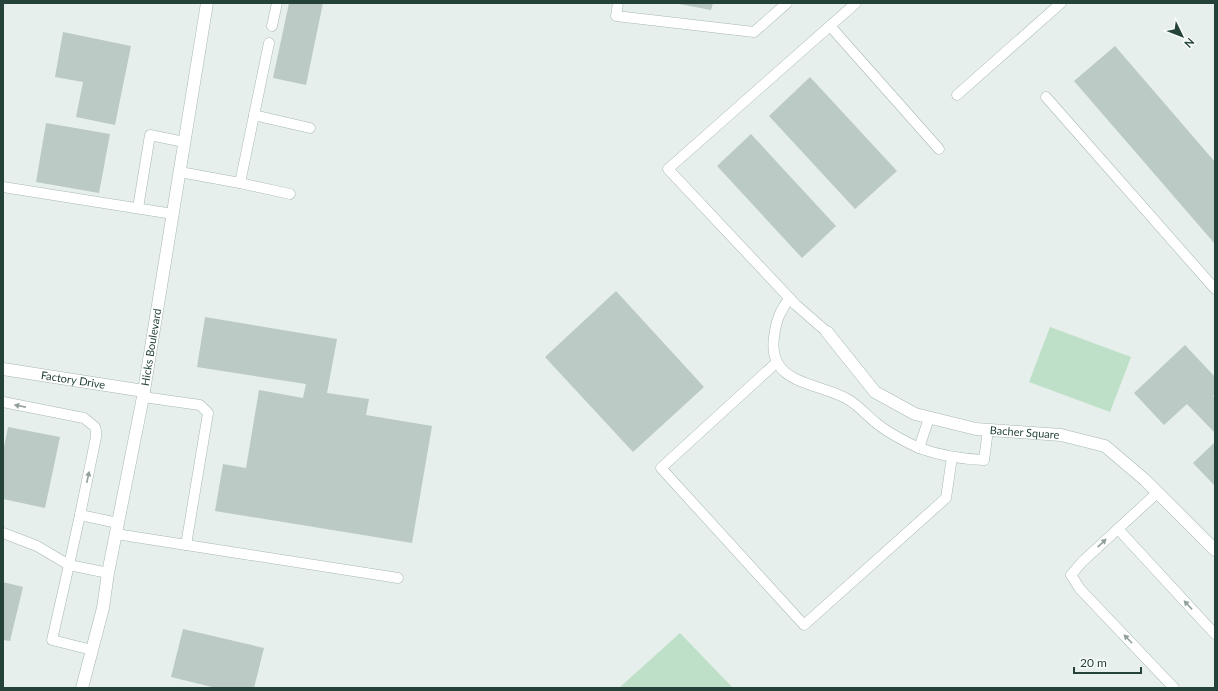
<svg xmlns="http://www.w3.org/2000/svg" width="1218" height="691" font-family="Lato,sans-serif">
<rect width="100%" height="100%" fill="#e6efeb"/>
<g fill="#bfe0c8">
<polygon points="1050,327 1131,357 1110,412 1029,382"/>
<polygon points="680,633 733,688 619,688"/>
</g>
<g fill="#bbcac4">
<polygon points="289,3 323,3 306,85 273,78"/>
<polygon points="674,3 713,3 711,10"/>
<polygon points="63,32 131,46 115,125 76,117 83,82 55,77"/>
<polygon points="1115,46 1215,162 1215,244 1074,81"/>
<polygon points="810,77 897,171 855,209 769,116"/>
<polygon points="46,123 110,134 99,193 36,182"/>
<polygon points="751,134 836,226 802,258 717,166"/>
<polygon points="616,291 704,387 633,452 545,357"/>
<polygon points="205,317 337,339 327,393 369,399 366,415 432,426 412,543 215,511 223,464 246,468 259,390 303,398 306,384 197,367"/>
<polygon points="1185,345 1215,377 1215,394 1213,396 1215,398 1215,433 1187,404 1164,425 1134,393"/>
<polygon points="8,427 60,437 45,508 3,499 3,452"/>
<polygon points="1215,442 1215,486 1193,463"/>
<polygon points="3,582 23,587 10,641 3,640"/>
<polygon points="183,629 264,648 254,688 216,688 171,677"/>
</g>
<g fill="none" stroke-linecap="round" stroke-linejoin="round">
<defs>
<g id="lane">
<polyline points="618,3 616,16 754,32 787,3"/>
<polyline points="272,26 277,3"/>
<polyline points="830,26 939,149"/>
<polyline points="957,95 1061,3"/>
<polyline points="1046,97 1215,289"/>
<polyline points="254,115 310,128"/>
<polyline points="180,172 240,183 269,43"/>
<polyline points="240,183 290,194"/>
<polyline points="3,187 173,214"/>
<polyline points="138,208 150,135 184,142"/>
<path d="M790,298C780,310 776,321 774,337C767,386 820,382 849,400C859,406 866,415 875,422C888,433 904,441 919,448"/>
<polyline points="827,332 796,305 668,169 856,3"/>
<polyline points="777,362 661,468 804,625 946,498 952,457"/>
<polyline points="143,397 200,405 208,413 186,545"/>
<polyline points="3,402 84,418 95,427 96,431 96,437 80,515"/>
<path d="M929,418L919,448C941,456 961,459 984,460L988,430"/>
<polyline points="1158,492 1082,562 1071,575 1080,589 1174,688"/>
<polyline points="1118,529 1215,634"/>
<polyline points="3,533 37,546 69,565 80,515 118,523"/>
<polyline points="116,534 398,578"/>
<polyline points="92,650 52,640 69,565 108,573"/>
</g>
<g id="street">
<path id="s1" d="M827,332L875,392L915,414L976,429L1061,435L1105,446L1145,480L1215,550"/>
<path id="s2" d="M3,369L144,391"/>
<path id="s3" d="M82,688L103,608L108,573L143,397L207,3"/>
</g>
</defs>
<use href="#lane" stroke="#a8b8b2" stroke-width="11"/>
<use href="#street" stroke="#a8b8b2" stroke-width="13"/>
<use href="#lane" stroke="#fff" stroke-width="10"/>
<use href="#street" stroke="#fff" stroke-width="12"/>
</g>
<defs><path id="oneway-solid" d="M-6-.8H1V-3.2L6.5 0L1 3.2V.8H-6Z"/></defs>
<g fill="#92a09c">
<use href="#oneway-solid" transform="translate(20 406) rotate(-169)"/>
<use href="#oneway-solid" transform="translate(88 477) rotate(-78)"/>
<use href="#oneway-solid" transform="translate(1102 543) rotate(-43)"/>
<use href="#oneway-solid" transform="translate(1188 605) rotate(-133)"/>
<use href="#oneway-solid" transform="translate(1128 639) rotate(-134)"/>
</g>
<g text-anchor="middle" stroke-width="3.5" stroke-linejoin="round" paint-order="stroke">
<g font-size="11" fill="#24423a" stroke="#f7fbf9">
<text dy="4" stroke="none"><textPath href="#s3" startOffset="348">Hicks Boulevard</textPath></text>
<text dy="4" stroke="none"><textPath href="#s2" startOffset="71">Factory Drive</textPath></text>
<text dy="4" stroke="none"><textPath href="#s1" startOffset="234">Bacher Square</textPath></text>
</g>
</g>
<rect width="1218" height="691" fill="none" stroke="#24423a" stroke-width="8"/>
<g transform="translate(1182 36) rotate(133)" stroke="#f7fbf9" stroke-width="3" paint-order="stroke">
<path d="M0-3L7 15L0 10L-7 15Z" fill="#24423a"/>
<text y="-6" font-size="11" font-weight="bold" text-anchor="middle" fill="#24423a">N</text>
</g>
<path d="M1074 667v6h67v-6" fill="none" stroke="#24423a" stroke-width="2"/>
<text x="1080" y="667" font-size="12" fill="#24423a" stroke="#f7fbf9" stroke-width="3" paint-order="stroke">20 m</text>
</svg>
